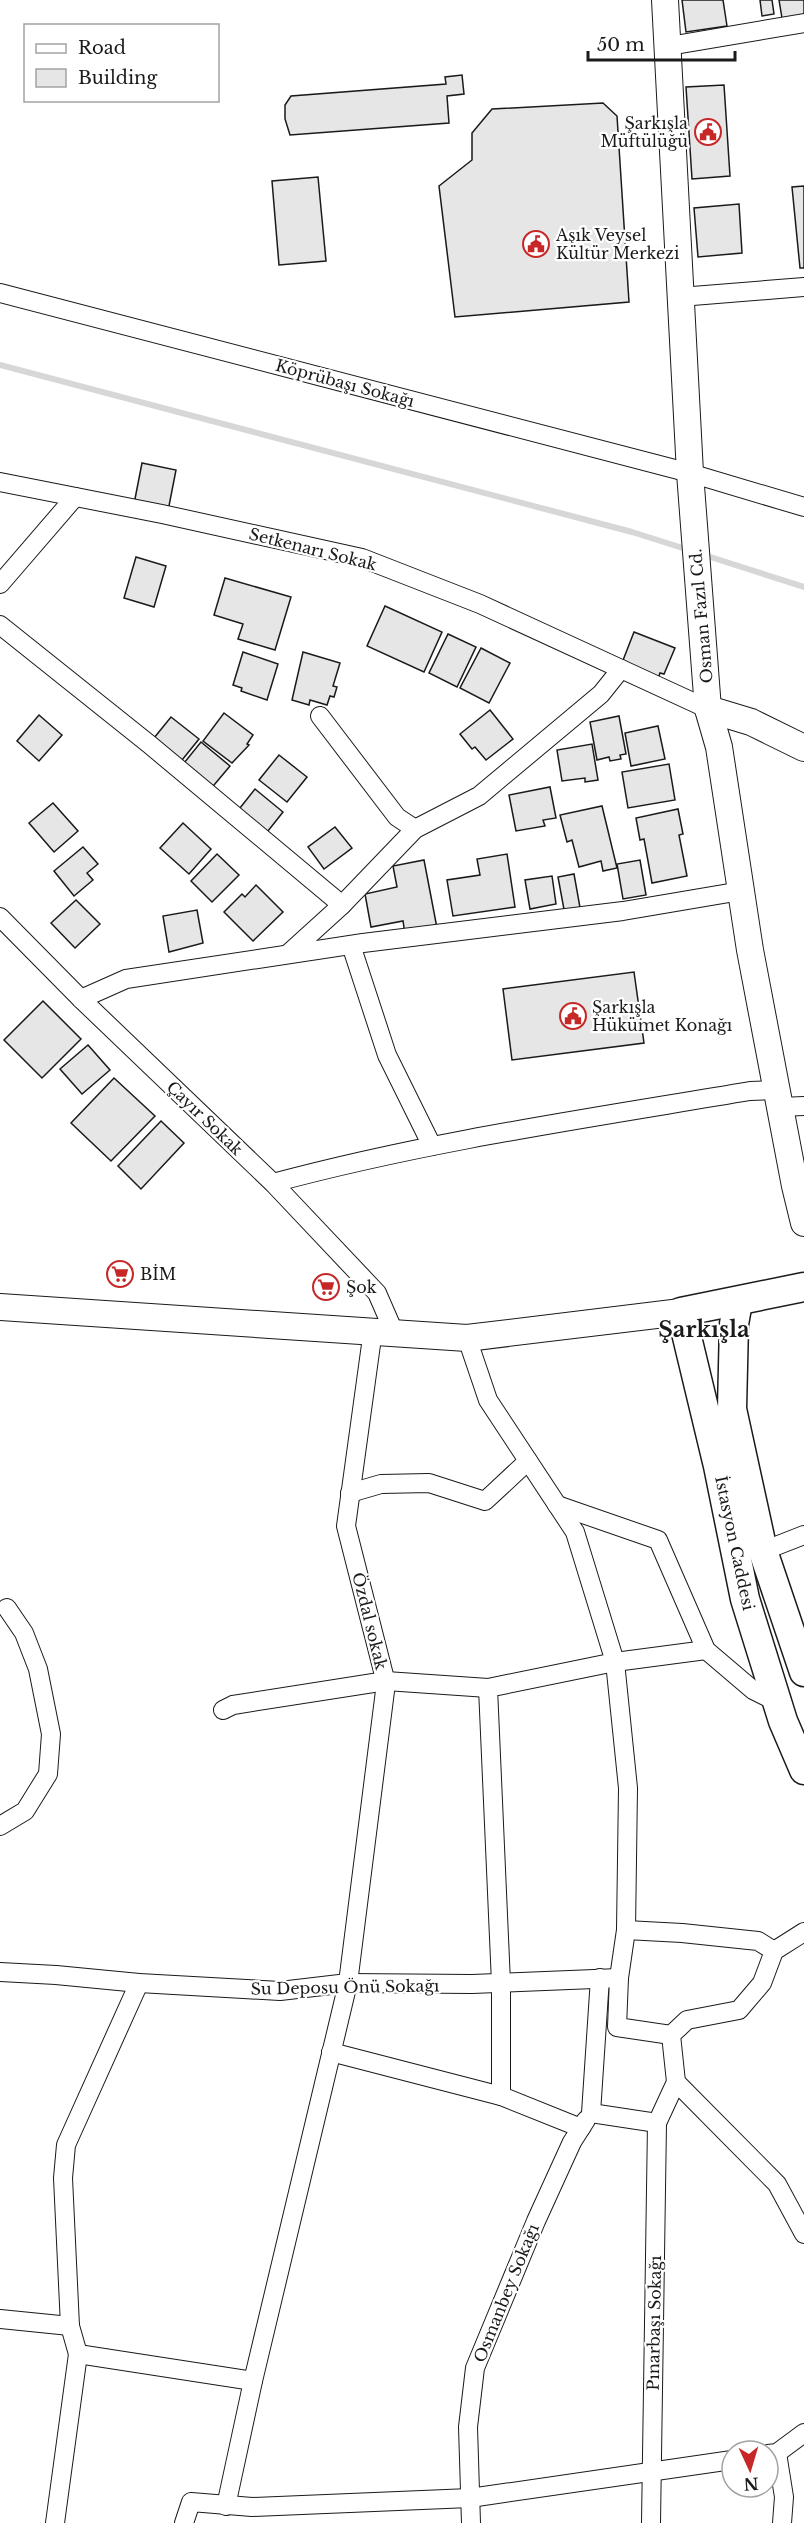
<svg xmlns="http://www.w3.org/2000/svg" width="804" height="2523" font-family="'Libre Baskerville',serif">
<rect width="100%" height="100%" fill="#fff"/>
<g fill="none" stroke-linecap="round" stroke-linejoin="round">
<g stroke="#d7d7d7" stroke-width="6">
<polyline points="0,365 632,532 689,550"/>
<polyline points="701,554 804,587"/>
</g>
</g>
<g fill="#e6e6e6" stroke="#1a1a1a" stroke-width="1.5">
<polygon points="682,0 723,0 727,26 686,32"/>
<polygon points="760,0 772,0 774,14 762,16"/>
<polygon points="779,0 804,0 804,15 782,18"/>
<polygon points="462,75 464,94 447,96 449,123 290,135 285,119 285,105 291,96 446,84 445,77"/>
<polygon points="724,85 730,176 692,179 686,87"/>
<polygon points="603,103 617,116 629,302 455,317 439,186 472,160 472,133 492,109"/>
<polygon points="318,177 326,261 279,265 272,181"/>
<polygon points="804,186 804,268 800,268 792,187"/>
<polygon points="739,204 742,253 698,257 694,208"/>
<polygon points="142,463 176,470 168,511 134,504"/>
<polygon points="136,557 166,566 154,607 124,598"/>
<polygon points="225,578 291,597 275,650 238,639 243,624 214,615"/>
<polygon points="385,606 442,632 424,672 367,646"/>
<polygon points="634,632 675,648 664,674 660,673 658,679 620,668"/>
<polygon points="448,634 476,647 457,687 429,673"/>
<polygon points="481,648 510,663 489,703 460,688"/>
<polygon points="243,652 278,664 267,700 241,691 242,688 233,685"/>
<polygon points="303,652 340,663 333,686 337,687 334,697 330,696 327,705 310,700 309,705 292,700"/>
<polygon points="490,710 513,739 486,760 475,747 472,749 460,734"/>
<polygon points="224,713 253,735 247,744 249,745 232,763 203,741"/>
<polygon points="39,715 62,735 39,761 17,741"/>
<polygon points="619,716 626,754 620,755 621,759 610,761 609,757 597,760 590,722"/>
<polygon points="171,717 199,739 178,765 150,743"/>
<polygon points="658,726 665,759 631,766 625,733"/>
<polygon points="201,742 230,766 209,791 180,768"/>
<polygon points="592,744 598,780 585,782 585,778 562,781 557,750"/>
<polygon points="279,755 307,777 287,802 259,780"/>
<polygon points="669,764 675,800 628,808 622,772"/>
<polygon points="550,787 556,818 543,820 545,826 516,831 509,795"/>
<polygon points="255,789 283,812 264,836 236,813"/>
<polygon points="53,803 78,831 54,852 29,823"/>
<polygon points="602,806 617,868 603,871 601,861 579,867 572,840 567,842 560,815"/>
<polygon points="678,809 683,834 679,835 687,876 652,883 644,839 640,840 636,818"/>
<polygon points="183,823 211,849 189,874 160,848"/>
<polygon points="335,827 352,848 324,869 308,847"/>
<polygon points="83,847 98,864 87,873 93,880 74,896 54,871"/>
<polygon points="217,854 239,875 212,902 191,881"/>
<polygon points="507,854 515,907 453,916 447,880 480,875 477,859"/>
<polygon points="424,860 437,928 405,934 403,921 371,927 365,894 397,887 393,866"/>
<polygon points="640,860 646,895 623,899 617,864"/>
<polygon points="574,874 581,913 565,915 558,877"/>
<polygon points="552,876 556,904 530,909 525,880"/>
<polygon points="256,885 283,912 253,941 224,912 242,894 245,897"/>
<polygon points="76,900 100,924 75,948 51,923"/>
<polygon points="197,910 203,943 169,952 163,916"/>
<polygon points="634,972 644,1043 512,1060 503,989"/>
<polygon points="43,1001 81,1039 42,1078 4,1040"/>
<polygon points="88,1045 110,1070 82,1094 60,1069"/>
<polygon points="114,1078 155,1116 111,1161 71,1123"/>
<polygon points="161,1121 184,1143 141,1189 118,1166"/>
</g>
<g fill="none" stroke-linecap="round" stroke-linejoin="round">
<defs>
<g id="street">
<polyline points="669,46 804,23"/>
<polyline points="0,293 690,473 804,507"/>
<polyline points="680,297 804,287"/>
<polyline points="0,482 162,514 362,558 480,604 708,709"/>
<polyline points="0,584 75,497"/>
<polyline points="0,625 149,744 342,905"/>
<polyline points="320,716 397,817 415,829"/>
<polyline points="0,917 81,999 273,1183 377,1293 394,1332"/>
<polyline points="351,945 387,1055 432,1146"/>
<polyline points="288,954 342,905 415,829 479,796 601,694 621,669"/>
<polyline points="81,999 126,979 363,943 623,911 741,891"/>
<polyline points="780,1107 804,1106"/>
<path d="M273,1183C429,1141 590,1118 750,1091L776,1090"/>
<polyline points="467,1338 488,1400 575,1532 615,1662 628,1788 626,1930 619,1978 617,2027 671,2035"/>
<polyline points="350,1493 381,1484 429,1483 485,1501 528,1461"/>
<polyline points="557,1505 658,1540 706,1650 753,1690 777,1702"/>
<polyline points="763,1551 804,1535"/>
<polyline points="223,1710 233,1705 386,1681 488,1688"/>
<polyline points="0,1826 25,1811 48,1774 51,1734 38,1669 24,1633 7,1608"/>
<polyline points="626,1930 682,1933 758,1941 774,1951"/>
<polyline points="0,1972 56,1975 139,1983 280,1991 348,1983 472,1984 619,1978"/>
<polyline points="600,1978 591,2113 657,2123 676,2082 671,2035 687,2020 739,2010 762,1983 774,1951 804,1932"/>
<polyline points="139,1983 66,2145 63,2178 70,2326 78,2354 253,2381"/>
<polyline points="331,2052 501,2096"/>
<polyline points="676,2082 777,2184 804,2234"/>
<polyline points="581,2128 501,2096 501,1983 488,1688 615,1662 706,1650"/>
<polyline points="0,2319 70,2326"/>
<polyline points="777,2453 784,2497 782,2523"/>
<polyline points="768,2454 777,2453 804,2433"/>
<polyline points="226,2506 253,2381 348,1983 386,1683 346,1526 373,1330"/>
<polyline points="55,2523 78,2354"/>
<polyline points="184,2523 191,2502 252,2507 470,2498 732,2460"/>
<polyline points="471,2523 468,2427 475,2368 536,2221 572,2142 586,2120"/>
<polyline points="651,2523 657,2123"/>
</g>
<g id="secondary">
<polyline points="665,0 690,473 708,709 719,747 750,950 795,1186 804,1223"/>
<polyline points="708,709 751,722 804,748"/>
<polyline points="0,1307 467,1338 681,1312"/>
</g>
<g id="primary">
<polyline points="804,1287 681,1312 718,1466 745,1599 783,1721 804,1770"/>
<polyline points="738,1302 734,1324 732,1409 763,1551 804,1672"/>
</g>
</defs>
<use href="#street" stroke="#1a1a1a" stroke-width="20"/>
<use href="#secondary" stroke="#1a1a1a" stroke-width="28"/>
<use href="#primary" stroke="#1a1a1a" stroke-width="31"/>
<use href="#street" stroke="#fff" stroke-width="18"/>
<use href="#secondary" stroke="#fff" stroke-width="26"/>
<use href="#primary" stroke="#fff" stroke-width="28"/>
</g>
<defs>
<symbol id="civic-ring" viewBox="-11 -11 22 22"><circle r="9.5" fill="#fff" stroke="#c62828" stroke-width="1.5"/><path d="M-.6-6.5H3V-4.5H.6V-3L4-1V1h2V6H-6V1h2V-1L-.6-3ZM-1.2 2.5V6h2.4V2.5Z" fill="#c62828"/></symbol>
<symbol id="supermarket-ring" viewBox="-11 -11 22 22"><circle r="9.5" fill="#fff" stroke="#c62828" stroke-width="1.5"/><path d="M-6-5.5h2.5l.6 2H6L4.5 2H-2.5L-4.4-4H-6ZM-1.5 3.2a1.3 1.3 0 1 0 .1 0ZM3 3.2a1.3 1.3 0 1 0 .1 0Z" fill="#c62828"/></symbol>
</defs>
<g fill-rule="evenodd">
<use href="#civic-ring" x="693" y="117" width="30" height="30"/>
<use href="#civic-ring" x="521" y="229" width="30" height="30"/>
<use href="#civic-ring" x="558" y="1001" width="30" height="30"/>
<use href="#supermarket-ring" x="105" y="1259" width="30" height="30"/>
<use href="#supermarket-ring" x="311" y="1272" width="30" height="30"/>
</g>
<g text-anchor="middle" stroke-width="4.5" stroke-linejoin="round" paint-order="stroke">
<g font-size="16" fill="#1a1a1a" stroke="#fff" text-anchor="start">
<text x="688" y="129" text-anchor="end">Şarkışla<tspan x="688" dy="18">Müftülüğü</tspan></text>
<text x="556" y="241">Aşık Veysel<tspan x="556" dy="18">Kültür Merkezi</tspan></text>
<text x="592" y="1013">Şarkışla<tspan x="592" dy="18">Hükümet Konağı</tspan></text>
<text x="140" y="1280">BİM</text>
<text x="346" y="1293">Şok</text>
</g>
<g font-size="16" fill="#1a1a1a" stroke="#fff">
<text transform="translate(345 383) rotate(15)" y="6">Köprübaşı Sokağı</text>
<text transform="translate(313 549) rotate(14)" y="6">Setkenarı Sokak</text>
<text transform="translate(701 616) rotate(-95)" y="6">Osman Fazıl Cd.</text>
<text transform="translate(205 1118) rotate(44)" y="6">Çayır Sokak</text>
<text transform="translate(735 1543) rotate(78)" y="6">İstasyon Caddesi</text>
<text transform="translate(370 1621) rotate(76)" y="6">Özdal sokak</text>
<text transform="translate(345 1987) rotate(-1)" y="6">Su Deposu Önü Sokağı</text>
<text transform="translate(506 2293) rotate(-68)" y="6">Osmanbey Sokağı</text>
<text transform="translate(654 2323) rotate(-89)" y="6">Pınarbaşı Sokağı</text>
</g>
<g font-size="22" font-weight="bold" fill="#1a1a1a" stroke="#fff">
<text x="704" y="1337">Şarkışla</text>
</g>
</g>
<rect x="24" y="24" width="195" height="78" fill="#ffffff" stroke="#a3a3a3" stroke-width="1.5"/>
<rect x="36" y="44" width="30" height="9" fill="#ffffff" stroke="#a3a3a3" stroke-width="1.5"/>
<text x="78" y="54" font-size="18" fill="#1a1a1a">Road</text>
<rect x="36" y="69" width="30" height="18" fill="#e6e6e6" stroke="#a3a3a3" stroke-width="1.5"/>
<text x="78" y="84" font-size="18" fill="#1a1a1a">Building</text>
<g transform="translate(750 2469) rotate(176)"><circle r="28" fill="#ffffff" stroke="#a3a3a3" stroke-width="1.5"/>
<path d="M0-4.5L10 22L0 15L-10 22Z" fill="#c62828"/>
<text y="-9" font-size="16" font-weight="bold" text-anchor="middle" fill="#1a1a1a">N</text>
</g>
<path d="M588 51v9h147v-9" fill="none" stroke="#1a1a1a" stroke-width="3"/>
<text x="597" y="51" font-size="18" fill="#1a1a1a" stroke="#ffffff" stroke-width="4.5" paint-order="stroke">50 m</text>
</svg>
